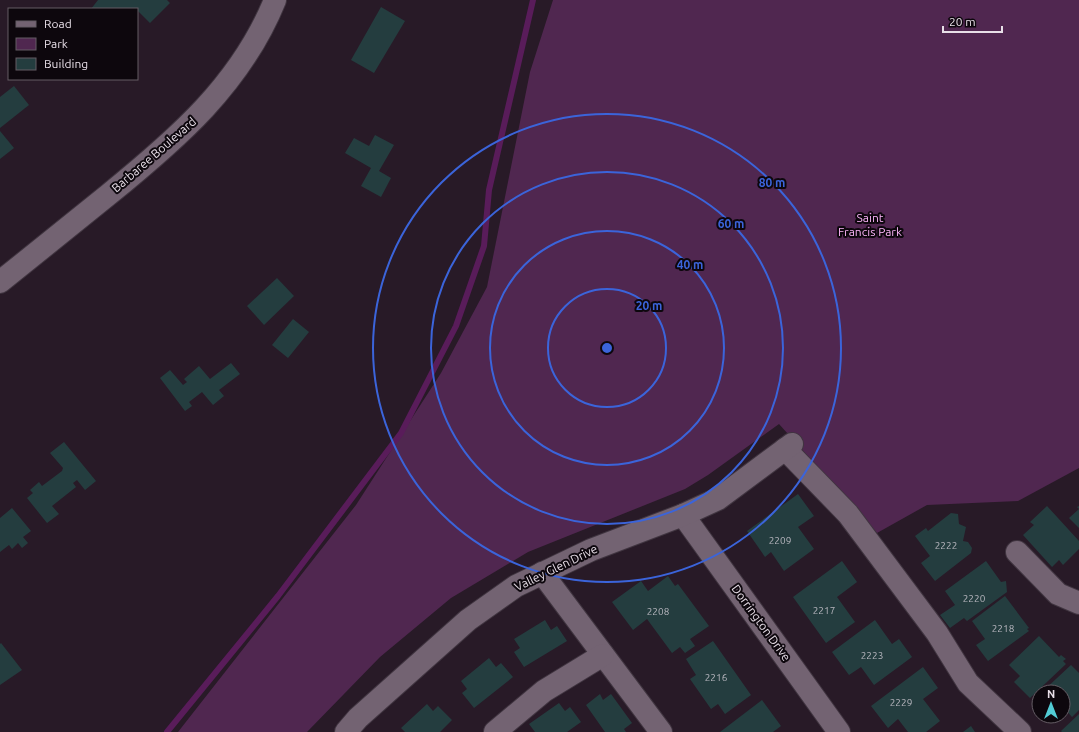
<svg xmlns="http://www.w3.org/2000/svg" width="1079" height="732" font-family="Ubuntu,sans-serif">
<rect width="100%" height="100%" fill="#281a27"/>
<polygon fill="#502750" points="553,0 1079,0 1079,468 1018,501 927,505 877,533 779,424 708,475 685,489 528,552 451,598 380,657 307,732 178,732 356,505 441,373 487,287 530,72"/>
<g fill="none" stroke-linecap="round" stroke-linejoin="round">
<polyline stroke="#591c5a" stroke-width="6" points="167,732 278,596 401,433 456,326 484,246 489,190 533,0"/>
</g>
<g fill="#243d3f">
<polygon points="98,0 167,0 170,3 150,23 135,8 91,9"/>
<polygon points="381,7 405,21 374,73 351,60"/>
<polygon points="14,86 29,105 0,128 0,97"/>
<polygon points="0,131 14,148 0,159"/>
<polygon points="375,135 394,145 379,171 391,178 381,197 361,186 371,168 345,153 354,138 369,146"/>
<polygon points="277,278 294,296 264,325 247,306"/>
<polygon points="293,319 309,332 288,358 272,345"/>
<polygon points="231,363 240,374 219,390 224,396 213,405 202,392 189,402 192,406 185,411 160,378 170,370 183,385 187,382 184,379 199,366 210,379"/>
<polygon points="64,442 96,481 85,490 77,480 73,483 76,487 52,506 59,514 47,523 27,498 33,493 30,490 39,482 42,486 62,471 63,468 50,453"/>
<polygon points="798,494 814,516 798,527 814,549 784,571 771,552 765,557 747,531"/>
<polygon points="1047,506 1079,541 1079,549 1063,565 1059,560 1052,567 1023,535 1034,525 1030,522"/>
<polygon points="1079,506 1079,528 1069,518 1079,509 1077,507"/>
<polygon points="12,508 31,531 23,537 28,543 22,548 18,543 12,549 9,545 0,552 0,518"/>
<polygon points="951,513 958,514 959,524 966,527 963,541 968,542 972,548 971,553 935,581 921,563 930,556 915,536 926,528 928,531"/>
<polygon points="842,561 857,582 837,597 855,622 826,643 793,597"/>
<polygon points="986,561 1001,582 1006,581 1007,592 967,621 964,618 950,628 940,615 955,605 945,591"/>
<polygon points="668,576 675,586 678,584 709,626 690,639 695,646 685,653 680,647 672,653 647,619 633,630 612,602 641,581 648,591"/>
<polygon points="1005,596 1029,628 1027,629 1029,631 988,661 976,645 985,639 972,621"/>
<polygon points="545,620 551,630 557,626 567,641 524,667 514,652 520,648 514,639"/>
<polygon points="875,620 892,644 899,639 912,657 874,685 861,667 849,675 832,652"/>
<polygon points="1039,636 1059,657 1061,655 1066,659 1063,661 1066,664 1030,698 1014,682 1020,676 1009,665"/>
<polygon points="713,641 751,695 725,714 718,704 711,709 690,679 696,675 686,659"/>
<polygon points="1,643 22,670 0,685 0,644"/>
<polygon points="489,658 496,667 501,663 513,677 474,708 462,693 467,689 461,681"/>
<polygon points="1071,665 1079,673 1079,710 1072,717 1063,707 1063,692 1042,692"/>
<polygon points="923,667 938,688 923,699 940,721 926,732 908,732 898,719 888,728 871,706"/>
<polygon points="600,694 603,700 611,694 632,723 624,729 626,732 605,732 586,705"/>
<polygon points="1039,695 1039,705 1034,700"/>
<polygon points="762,700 781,726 773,732 720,732"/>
<polygon points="559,703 565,711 570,707 581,722 567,732 535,732 529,724"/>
<polygon points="427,704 433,711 438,706 452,720 440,732 405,732 401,728"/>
<polygon points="1079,714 1079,732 1062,732 1061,731"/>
<polygon points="971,726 975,732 963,732"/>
</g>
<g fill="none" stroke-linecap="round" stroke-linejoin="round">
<defs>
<g id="minor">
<path d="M0,282C36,253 72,224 108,195C177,139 241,84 275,0"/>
<polyline points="785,449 848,514 937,633 968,683 1020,732"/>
<polyline points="683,515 839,732"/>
<polyline points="1017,552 1058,594 1079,603"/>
<polyline points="542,573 661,732"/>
<polyline points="346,732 358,718 468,620 516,586 591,550 683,515 718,499 792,444"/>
<polyline points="495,732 544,691 603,655"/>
</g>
</defs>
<use href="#minor" stroke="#403540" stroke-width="24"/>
<use href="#minor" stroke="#736372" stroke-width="22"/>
</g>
<g fill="none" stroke="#3b64da" stroke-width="2">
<circle cx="607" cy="348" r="59"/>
<circle cx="607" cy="348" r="117"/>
<circle cx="607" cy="348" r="176"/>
<circle cx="607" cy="348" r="234"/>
</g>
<g text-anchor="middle" stroke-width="4" stroke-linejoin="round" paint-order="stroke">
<g font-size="10" fill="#b7b6be">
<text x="780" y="544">2209</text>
<text x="946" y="549">2222</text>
<text x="974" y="602">2220</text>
<text x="824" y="614">2217</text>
<text x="658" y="615">2208</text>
<text x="1003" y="632">2218</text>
<text x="872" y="659">2223</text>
<text x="716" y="681">2216</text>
<text x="901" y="706">2229</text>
</g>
<g font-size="12" fill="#e8dfe8" stroke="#0d070d">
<text transform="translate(154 155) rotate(-41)" y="4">Barbaree Boulevard</text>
<text transform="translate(556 568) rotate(-26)" y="4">Valley Glen Drive</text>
<text transform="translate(761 623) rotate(54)" y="4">Dorrington Drive</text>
</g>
<g font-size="12" fill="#fbb4f9" stroke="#0d070d">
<text x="870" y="222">Saint<tspan x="870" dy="14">Francis Park</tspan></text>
</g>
</g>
<circle cx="607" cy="348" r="6" fill="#3b64da" stroke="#0d070d" stroke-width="2"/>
<g font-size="12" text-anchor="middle" font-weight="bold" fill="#3b64da" stroke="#0d070d" stroke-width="4" stroke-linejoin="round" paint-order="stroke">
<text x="772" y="187">80 m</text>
<text x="731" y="228">60 m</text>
<text x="690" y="269">40 m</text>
<text x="649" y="310">20 m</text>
</g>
<rect x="8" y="8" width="130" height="72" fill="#0d070d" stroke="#655d65"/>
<rect x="16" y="21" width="20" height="6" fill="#736372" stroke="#655d65"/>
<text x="44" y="28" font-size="12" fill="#e8dfe8">Road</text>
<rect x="16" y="38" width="20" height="12" fill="#502750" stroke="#655d65"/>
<text x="44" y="48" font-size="12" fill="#e8dfe8">Park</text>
<rect x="16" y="58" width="20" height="12" fill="#243d3f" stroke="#655d65"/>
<text x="44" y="68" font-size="12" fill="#e8dfe8">Building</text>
<g transform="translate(1051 704)"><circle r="19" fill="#0d070d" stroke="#655d65"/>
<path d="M0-3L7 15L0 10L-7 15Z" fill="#52ccd5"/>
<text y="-6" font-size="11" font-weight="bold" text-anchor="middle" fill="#e8dfe8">N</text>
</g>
<path d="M943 26v6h59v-6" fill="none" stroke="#e8dfe8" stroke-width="2"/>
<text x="949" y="26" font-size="12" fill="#e8dfe8" stroke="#0d070d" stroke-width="3" paint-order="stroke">20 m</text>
</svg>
